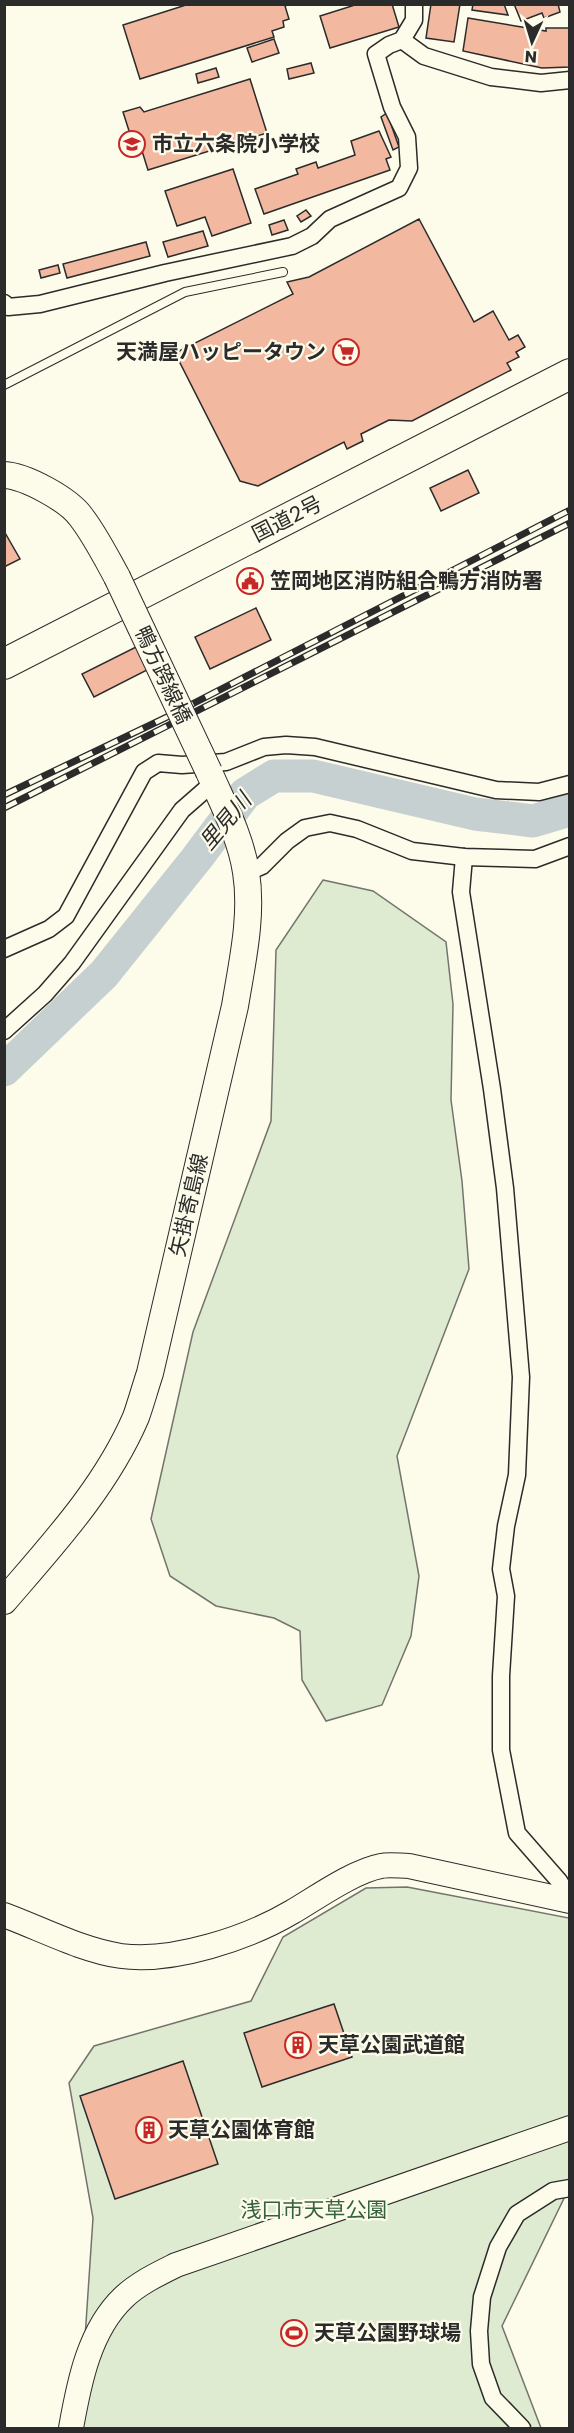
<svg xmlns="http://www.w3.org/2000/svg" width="574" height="2433" font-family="Poppins,'Noto Sans JP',sans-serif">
<rect width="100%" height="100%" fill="#fdfbea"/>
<g fill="#deebd1" stroke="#74746e" stroke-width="1.5">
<polygon points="323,880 373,891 446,942 453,1004 451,1100 462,1181 469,1269 397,1456 419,1576 411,1636 382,1705 326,1721 302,1680 300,1631 274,1618 216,1606 170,1576 151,1519 193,1332 271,1121 276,950"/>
<polygon points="407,1887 569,1918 569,2188 502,2326 541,2428 79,2428 93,2218 69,2083 94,2046 251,2001 283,1937 366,1888"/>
</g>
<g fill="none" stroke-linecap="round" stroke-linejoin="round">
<polyline stroke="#c7d0d0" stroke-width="33" points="4,1070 104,974 197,858 245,794 274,776 313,776 475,814 533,821 570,810"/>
</g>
<g fill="#f2b8a0" stroke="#2b2b2b" stroke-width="1.5">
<polygon points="189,4 290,4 285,6 289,19 283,21 284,27 272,31 274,37 140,79 123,25"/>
<polygon points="358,4 392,4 399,27 330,48 320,16"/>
<polygon points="431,4 460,4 454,42 426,38"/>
<polygon points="473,4 504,4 508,15 472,10"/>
<polygon points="514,4 558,4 560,12 544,18 542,13 521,21"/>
<polygon points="468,18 546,31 546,28 570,28 570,67 542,68 463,51"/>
<polygon points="274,39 279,53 252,62 247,48"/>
<polygon points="311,63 314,73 289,79 287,69"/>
<polygon points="216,68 219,77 198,83 196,74"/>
<polygon points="250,79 267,133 148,170 137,135 131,137 123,112 140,107 144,112"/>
<polygon points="387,113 399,147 393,150 381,117"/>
<polygon points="379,131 391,157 386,159 390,170 264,214 255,189 298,174 296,169 316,162 318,168 355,155 351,141"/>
<polygon points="233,169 251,223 212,236 205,217 177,226 165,191"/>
<polygon points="306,210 311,216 301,222 297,216"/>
<polygon points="419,219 474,322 493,311 509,340 518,335 525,347 516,352 519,357 507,363 511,370 412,421 389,420 361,434 363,441 347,449 344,442 258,486 240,481 175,353 293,294 287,282 309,277"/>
<polygon points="284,220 288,230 272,235 269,225"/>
<polygon points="203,231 208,246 168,257 163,242"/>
<polygon points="146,242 150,256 67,278 63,264"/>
<polygon points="58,265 60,273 41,278 39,270"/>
<polygon points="468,470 479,493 441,511 430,488"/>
<polygon points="4,531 20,559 4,567"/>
<polygon points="256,608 271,640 210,669 195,637"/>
<polygon points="140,645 151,668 94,697 82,674"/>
<polygon points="334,2004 352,2057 262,2087 244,2033"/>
<polygon points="183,2061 218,2164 115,2199 80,2096"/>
</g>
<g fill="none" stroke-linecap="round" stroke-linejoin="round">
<defs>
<polyline id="lane" points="4,385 185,292 283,272"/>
<g id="street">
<polyline points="402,40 424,56 491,77 541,83 570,80"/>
<polyline points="4,303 8,307 40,304 165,273 292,246 312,236 330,219 399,188 409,168 407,137 392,107 376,54 389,45 402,40 414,20 414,4"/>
<polyline points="464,857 461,892 492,1089 505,1188 521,1377 517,1475 506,1526 501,1569 506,1596 501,1676 501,1750 517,1833 559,1881 570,1899"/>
<polyline points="246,873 262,866 287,841 305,828 330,823 357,829 412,851 464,857 535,859 570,846"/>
<polyline points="4,949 49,929 66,916 144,772 158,763 182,765 226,762 264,747 286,745 315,747 496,790 539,792 570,784"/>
<polyline points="4,1031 45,994 72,963 182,810 214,782"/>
<polyline points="522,2428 493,2398 481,2364 479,2331 482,2297 498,2247 517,2214 553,2191 570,2188"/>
</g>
<g id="secondary">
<path d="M4,1915C42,1929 81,1950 121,1956C173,1963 248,1938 292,1912C316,1898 354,1871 381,1866C389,1864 400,1866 409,1866L570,1901"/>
<path d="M71,2428C79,2383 89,2330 124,2297C139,2283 158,2274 176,2265L570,2128"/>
</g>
<g id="primary">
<path d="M4,475C26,476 69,500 81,517C95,535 106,557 117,577"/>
<path d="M4,1601C53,1544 106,1487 136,1417C141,1403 145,1388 150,1373L235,1006C242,963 253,916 246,872C241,838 223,804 209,772"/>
</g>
<polyline id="highway" points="4,664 570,374"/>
</defs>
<use href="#lane" stroke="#2b2b2b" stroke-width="10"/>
<use href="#street" stroke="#2b2b2b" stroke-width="19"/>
<use href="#secondary" stroke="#2b2b2b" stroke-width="26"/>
<use href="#primary" stroke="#2b2b2b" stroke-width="28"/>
<use href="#highway" stroke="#2b2b2b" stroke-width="32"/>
<use href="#lane" stroke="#fdfbea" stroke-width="8"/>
<use href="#street" stroke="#fdfbea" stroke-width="16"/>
<use href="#secondary" stroke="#fdfbea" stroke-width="24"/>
<use href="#primary" stroke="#fdfbea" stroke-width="26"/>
<use href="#highway" stroke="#fdfbea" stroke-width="30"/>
<defs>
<g id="rail">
<polyline points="4,795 167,717 570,510"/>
<polyline points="4,808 570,523"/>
</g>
</defs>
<use href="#rail" stroke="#2b2b2b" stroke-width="7"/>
<use href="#rail" stroke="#fdfbea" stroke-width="4.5" stroke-dasharray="14" stroke-linecap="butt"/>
<defs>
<polyline id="primary-bridge" points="117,577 209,772"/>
</defs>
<use href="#primary-bridge" stroke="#2b2b2b" stroke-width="28" stroke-linecap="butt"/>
<use href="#primary-bridge" stroke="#fdfbea" stroke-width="26"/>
</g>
<defs>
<symbol id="school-ring" viewBox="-11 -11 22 22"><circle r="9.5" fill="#fdfbea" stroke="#c62828" stroke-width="1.5"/><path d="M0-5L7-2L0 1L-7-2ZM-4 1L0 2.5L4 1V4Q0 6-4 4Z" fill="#c62828"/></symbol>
<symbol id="supermarket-ring" viewBox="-11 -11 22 22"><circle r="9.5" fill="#fdfbea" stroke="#c62828" stroke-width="1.5"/><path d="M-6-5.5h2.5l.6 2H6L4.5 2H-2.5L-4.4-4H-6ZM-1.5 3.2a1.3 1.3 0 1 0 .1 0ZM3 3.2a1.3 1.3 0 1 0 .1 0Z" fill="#c62828"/></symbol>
<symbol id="civic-ring" viewBox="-11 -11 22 22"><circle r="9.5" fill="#fdfbea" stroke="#c62828" stroke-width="1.5"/><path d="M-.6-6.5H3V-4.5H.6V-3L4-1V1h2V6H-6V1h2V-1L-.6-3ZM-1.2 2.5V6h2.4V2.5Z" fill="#c62828"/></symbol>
<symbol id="building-ring" viewBox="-11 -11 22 22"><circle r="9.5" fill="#fdfbea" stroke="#c62828" stroke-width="1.5"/><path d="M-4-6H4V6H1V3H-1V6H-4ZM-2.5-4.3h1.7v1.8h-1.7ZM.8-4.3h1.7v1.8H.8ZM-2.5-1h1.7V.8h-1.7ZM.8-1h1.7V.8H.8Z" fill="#c62828"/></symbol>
<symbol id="stadium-ring" viewBox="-11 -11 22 22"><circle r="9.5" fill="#fdfbea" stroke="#c62828" stroke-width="1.5"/><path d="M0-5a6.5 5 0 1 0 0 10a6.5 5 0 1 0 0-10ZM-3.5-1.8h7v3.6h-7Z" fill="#c62828"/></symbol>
</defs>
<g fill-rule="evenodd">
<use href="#school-ring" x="117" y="129" width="30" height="30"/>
<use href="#supermarket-ring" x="331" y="337" width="30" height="30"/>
<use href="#civic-ring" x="235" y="566" width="30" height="30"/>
<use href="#building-ring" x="283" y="2030" width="30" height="30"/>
<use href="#building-ring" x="134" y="2115" width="30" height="30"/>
<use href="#stadium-ring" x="279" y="2318" width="30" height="30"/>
</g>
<g text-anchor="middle" stroke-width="4.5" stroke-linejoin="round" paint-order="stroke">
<g font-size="21" font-weight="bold" fill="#2b2b2b" stroke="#fdfbea" text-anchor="start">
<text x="152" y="151">市立六条院小学校</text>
<text x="326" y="359" text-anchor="end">天満屋ハッピータウン</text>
<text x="270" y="588">笠岡地区消防組合鴨方消防署</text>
<text x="318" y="2052">天草公園武道館</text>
<text x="168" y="2137">天草公園体育館</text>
<text x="314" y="2340">天草公園野球場</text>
</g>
<g font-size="21" fill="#2b2b2b" stroke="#fdfbea">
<text transform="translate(287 519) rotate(-27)" y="7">国道2号</text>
<text transform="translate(163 675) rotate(65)" y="7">鴨方跨線橋</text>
<text transform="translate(189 1205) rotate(-77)" y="7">矢掛寄島線</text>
</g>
<g font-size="21" fill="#34623c" stroke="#fdfbea">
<text x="314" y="2217">浅口市天草公園</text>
</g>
<g font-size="22" font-style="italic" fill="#2b2b2b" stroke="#fdfbea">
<text transform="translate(225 821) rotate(-50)" y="8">里見川</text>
</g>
</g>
<rect width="574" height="2433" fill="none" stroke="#2b2b2b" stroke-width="12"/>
<g transform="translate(532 42) rotate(184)" stroke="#fdfbea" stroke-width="4.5" paint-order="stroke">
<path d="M0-4.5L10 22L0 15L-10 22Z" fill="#2b2b2b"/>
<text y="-9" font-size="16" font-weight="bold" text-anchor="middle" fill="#2b2b2b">N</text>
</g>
</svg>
